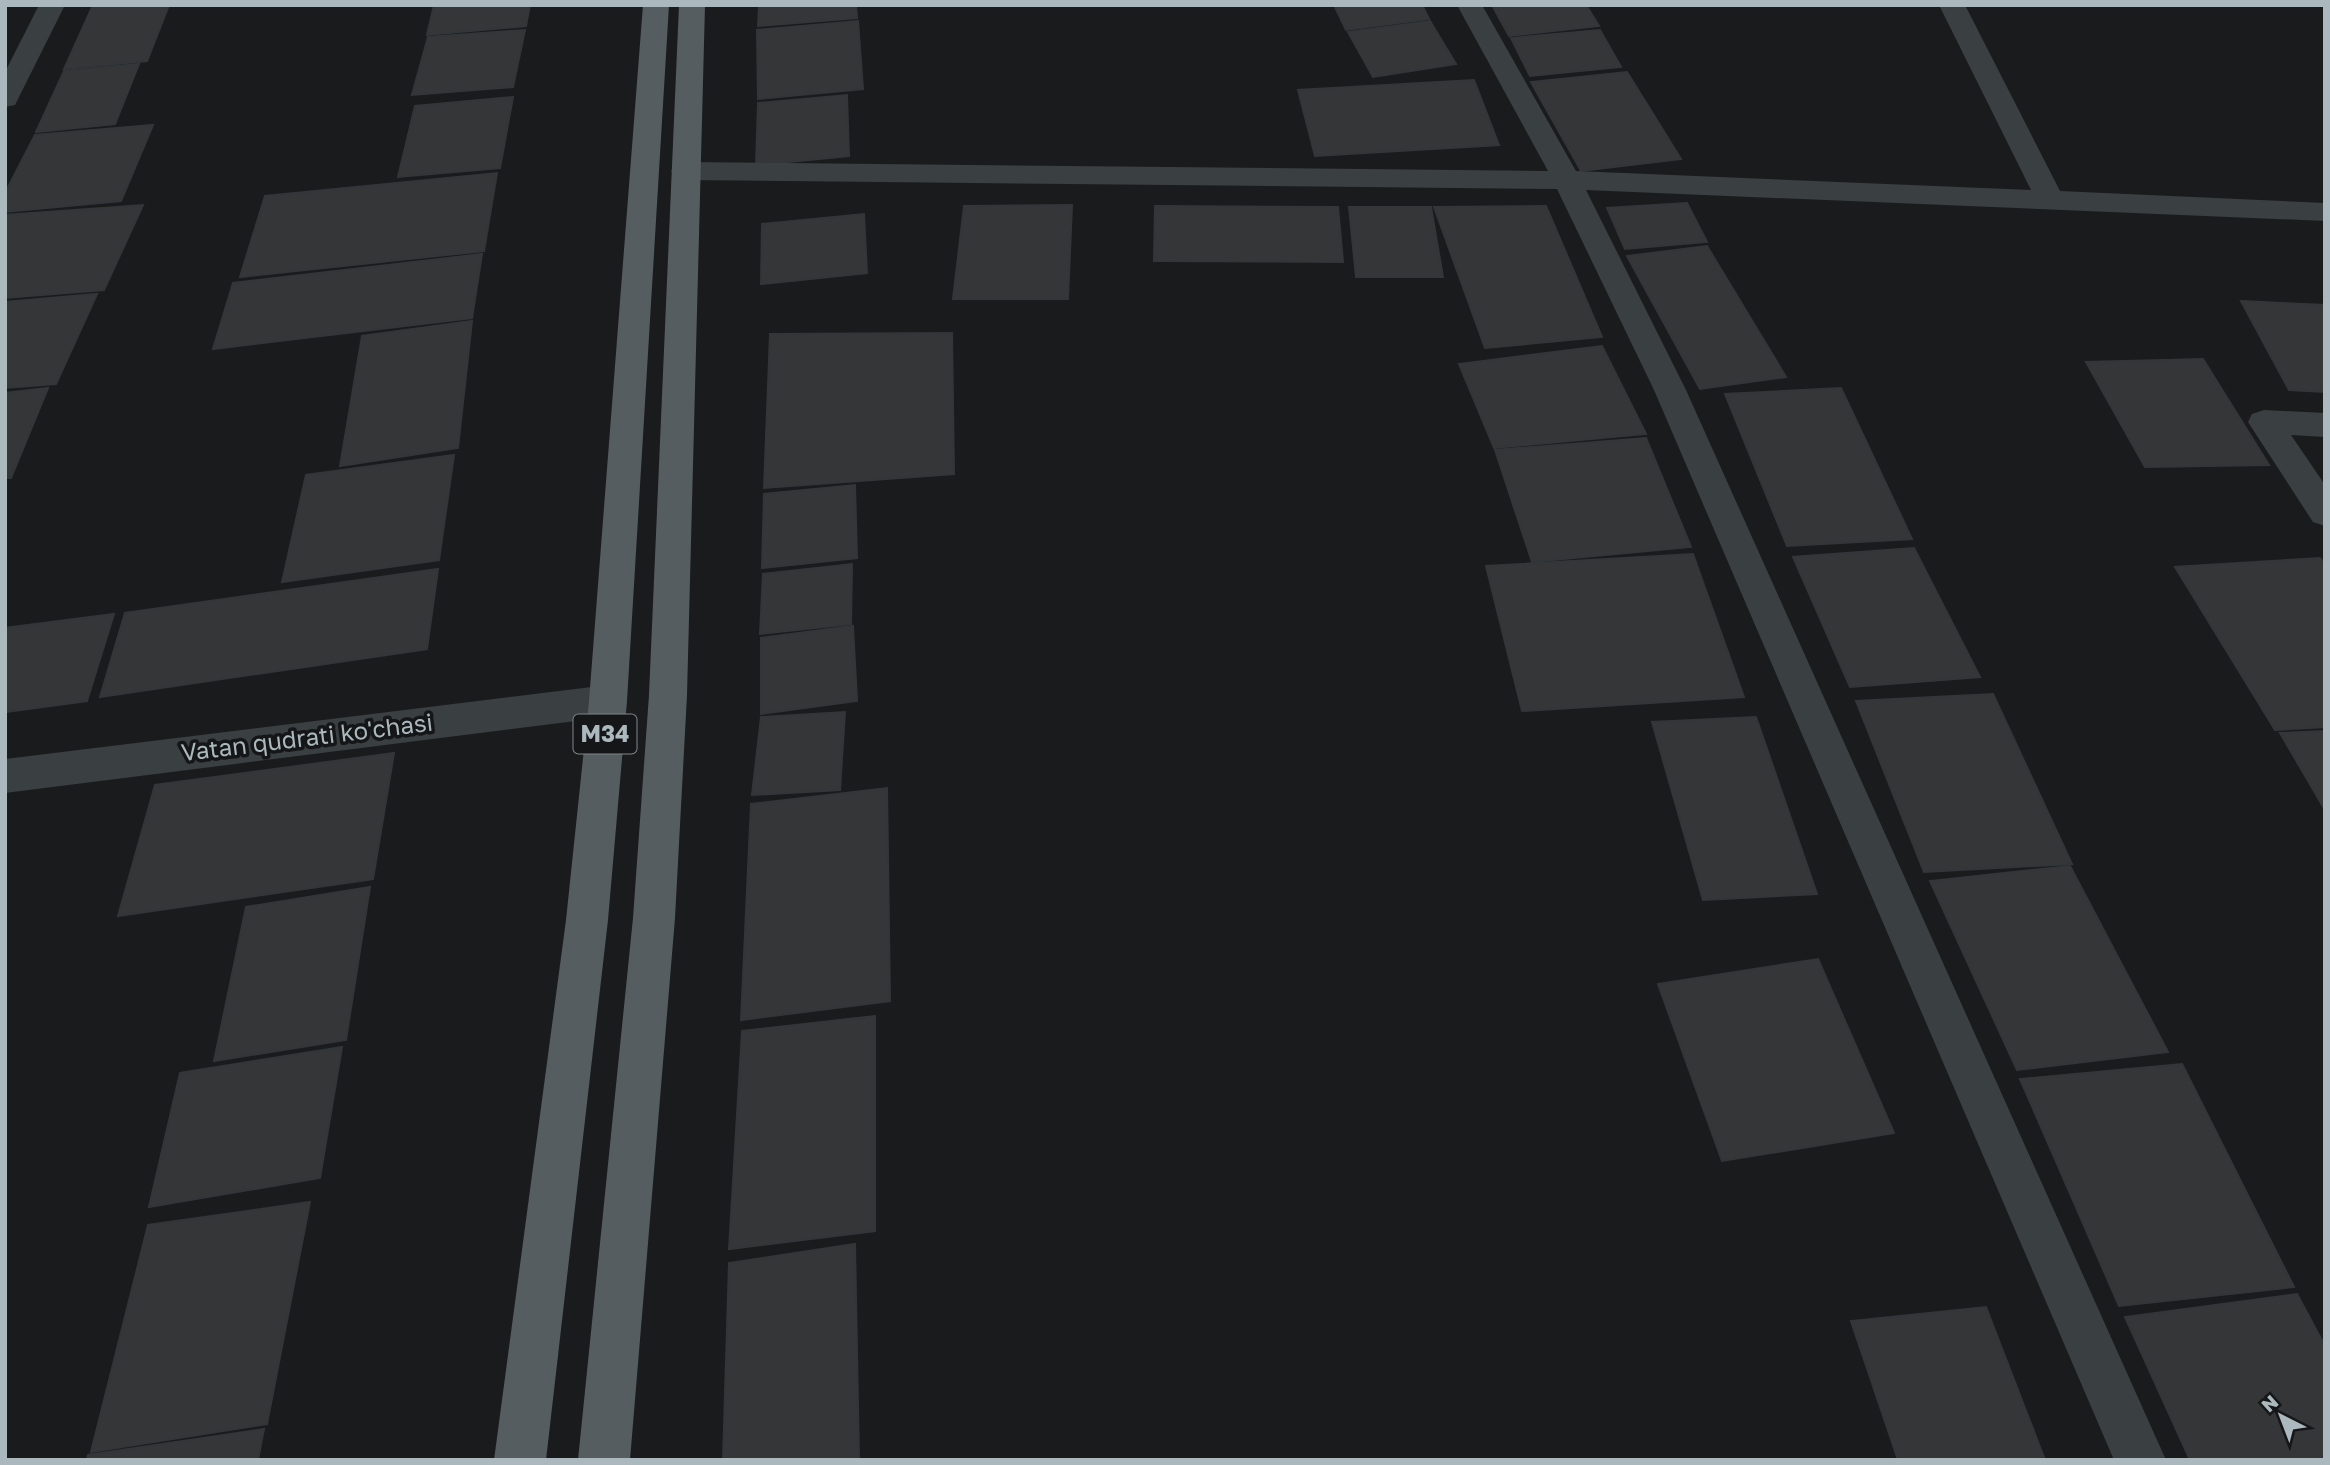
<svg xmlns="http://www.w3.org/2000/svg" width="2330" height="1465" font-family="'Golos Text',sans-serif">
<rect width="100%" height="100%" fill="#1a1b1c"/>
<g fill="#353638" stroke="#333639" stroke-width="2">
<polygon points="93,5 169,5 147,61 64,69"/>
<polygon points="434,5 530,5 526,26 427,35"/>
<polygon points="759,5 856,5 857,18 758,26"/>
<polygon points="1334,5 1422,5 1429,19 1346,30"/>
<polygon points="1492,5 1586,5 1599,26 1509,36"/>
<polygon points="858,21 863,89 758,99 757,30"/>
<polygon points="1430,21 1456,64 1373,77 1348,32"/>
<polygon points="525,30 513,87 412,95 428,37"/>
<polygon points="1600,30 1621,67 1530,76 1511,38"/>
<polygon points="139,64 115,124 36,132 64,71"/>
<polygon points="1627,72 1681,159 1581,171 1531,82"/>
<polygon points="1474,80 1499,145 1315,156 1298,90"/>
<polygon points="847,95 849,156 756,165 758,103"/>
<polygon points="513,97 500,168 398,177 415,106"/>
<polygon points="153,125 121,201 5,212 5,193 35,135"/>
<polygon points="497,173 484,251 240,277 265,196"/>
<polygon points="1687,203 1707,242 1625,249 1607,208"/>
<polygon points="143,205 104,290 5,298 5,215"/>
<polygon points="1072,205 1068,299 953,299 964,206"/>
<polygon points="1155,206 1338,207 1343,262 1154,261"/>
<polygon points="1546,206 1602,337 1485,348 1434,207"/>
<polygon points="1349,207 1431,207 1443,277 1356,277"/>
<polygon points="864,214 867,273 761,284 762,224"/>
<polygon points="1707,246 1786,377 1700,389 1627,256"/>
<polygon points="482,254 472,318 213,349 233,283"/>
<polygon points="97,294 56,384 5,388 5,302"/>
<polygon points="2241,301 2325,305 2325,392 2289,390"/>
<polygon points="472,321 458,448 340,466 362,336"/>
<polygon points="952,333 954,474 764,488 770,334"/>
<polygon points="1602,346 1646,434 1494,448 1459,364"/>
<polygon points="2203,359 2269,465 2145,467 2086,362"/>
<polygon points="48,388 11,478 5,478 5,393"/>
<polygon points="1841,388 1912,539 1787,546 1725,394"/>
<polygon points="1646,438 1691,547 1532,562 1495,450"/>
<polygon points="454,455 439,560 282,582 306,475"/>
<polygon points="855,485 857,558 762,568 764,494"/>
<polygon points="1914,548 1980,677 1850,687 1793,557"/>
<polygon points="1693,554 1744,697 1522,711 1486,566"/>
<polygon points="2320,558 2325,565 2325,727 2275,730 2175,567"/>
<polygon points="852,564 851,624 760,634 763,574"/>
<polygon points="438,569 427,649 100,697 125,613"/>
<polygon points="114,614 87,701 5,712 5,628"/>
<polygon points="853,626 857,701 761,714 761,638"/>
<polygon points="1993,694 2072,864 1924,872 1856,701"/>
<polygon points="845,712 840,790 752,795 761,717"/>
<polygon points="1756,717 1817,894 1703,900 1652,722"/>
<polygon points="2325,731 2325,810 2280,733"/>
<polygon points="394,753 373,879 118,916 155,785"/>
<polygon points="887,788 890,1001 741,1020 751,804"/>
<polygon points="2070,866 2168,1052 2017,1070 1930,881"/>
<polygon points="370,887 346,1040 214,1061 246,907"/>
<polygon points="1818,959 1894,1133 1722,1161 1658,984"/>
<polygon points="875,1016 875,1231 729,1249 742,1031"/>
<polygon points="342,1047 320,1178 149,1207 180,1073"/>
<polygon points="2182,1064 2294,1287 2119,1306 2020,1079"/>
<polygon points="310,1202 267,1424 91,1452 148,1225"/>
<polygon points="855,1244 859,1460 723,1460 729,1263"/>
<polygon points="2297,1294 2325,1346 2325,1460 2190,1460 2125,1317"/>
<polygon points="1986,1307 2045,1460 1898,1460 1851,1321"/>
<polygon points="264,1429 258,1460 87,1460 88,1455"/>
</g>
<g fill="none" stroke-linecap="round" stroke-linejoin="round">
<g fill="#3a3f42" fill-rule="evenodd">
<polygon points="39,5 65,5 15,105 5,107 5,72"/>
<polygon points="1457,5 1482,5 1576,171 2031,190 1939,5 1965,5 2060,191 2325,203 2325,221 1586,190 1686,390 2166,1460 2114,1460 1654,390 1557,189 685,180 675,177 671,171 675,165 685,162 1548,171"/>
<polygon points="2264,410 2325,413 2325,437 2291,435 2325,485 2325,526 2313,522 2248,422 2252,414"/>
<polygon points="608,685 621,690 627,701 621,712 608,717 5,793 5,759"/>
</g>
<g fill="#565d61" fill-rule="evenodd">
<polygon points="643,5 669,5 627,701 608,920 546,1460 494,1460 566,920 589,701"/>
<polygon points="679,5 705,5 687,695 675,918 630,1460 578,1460 633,918 649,695"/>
</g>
</g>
<g text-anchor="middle" stroke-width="7" stroke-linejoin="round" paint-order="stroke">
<rect fill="#151617" stroke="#7e878b" stroke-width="2" x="573.5" y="714.5" width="63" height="39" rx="5"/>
<g font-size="23" font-weight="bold" fill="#abb8bd">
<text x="605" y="742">M34</text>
</g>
<g font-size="24" fill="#abb8bd" stroke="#151617">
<text transform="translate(307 738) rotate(-7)" y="8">Vatan qudrati ko'chasi</text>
</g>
</g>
<rect width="2330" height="1465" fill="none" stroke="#abb8bd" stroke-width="14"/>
<g transform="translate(2281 1416) rotate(318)" stroke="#151617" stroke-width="5" paint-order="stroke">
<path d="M0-5L12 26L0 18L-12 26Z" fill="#abb8bd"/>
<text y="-10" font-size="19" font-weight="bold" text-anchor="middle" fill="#abb8bd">N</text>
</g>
</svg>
